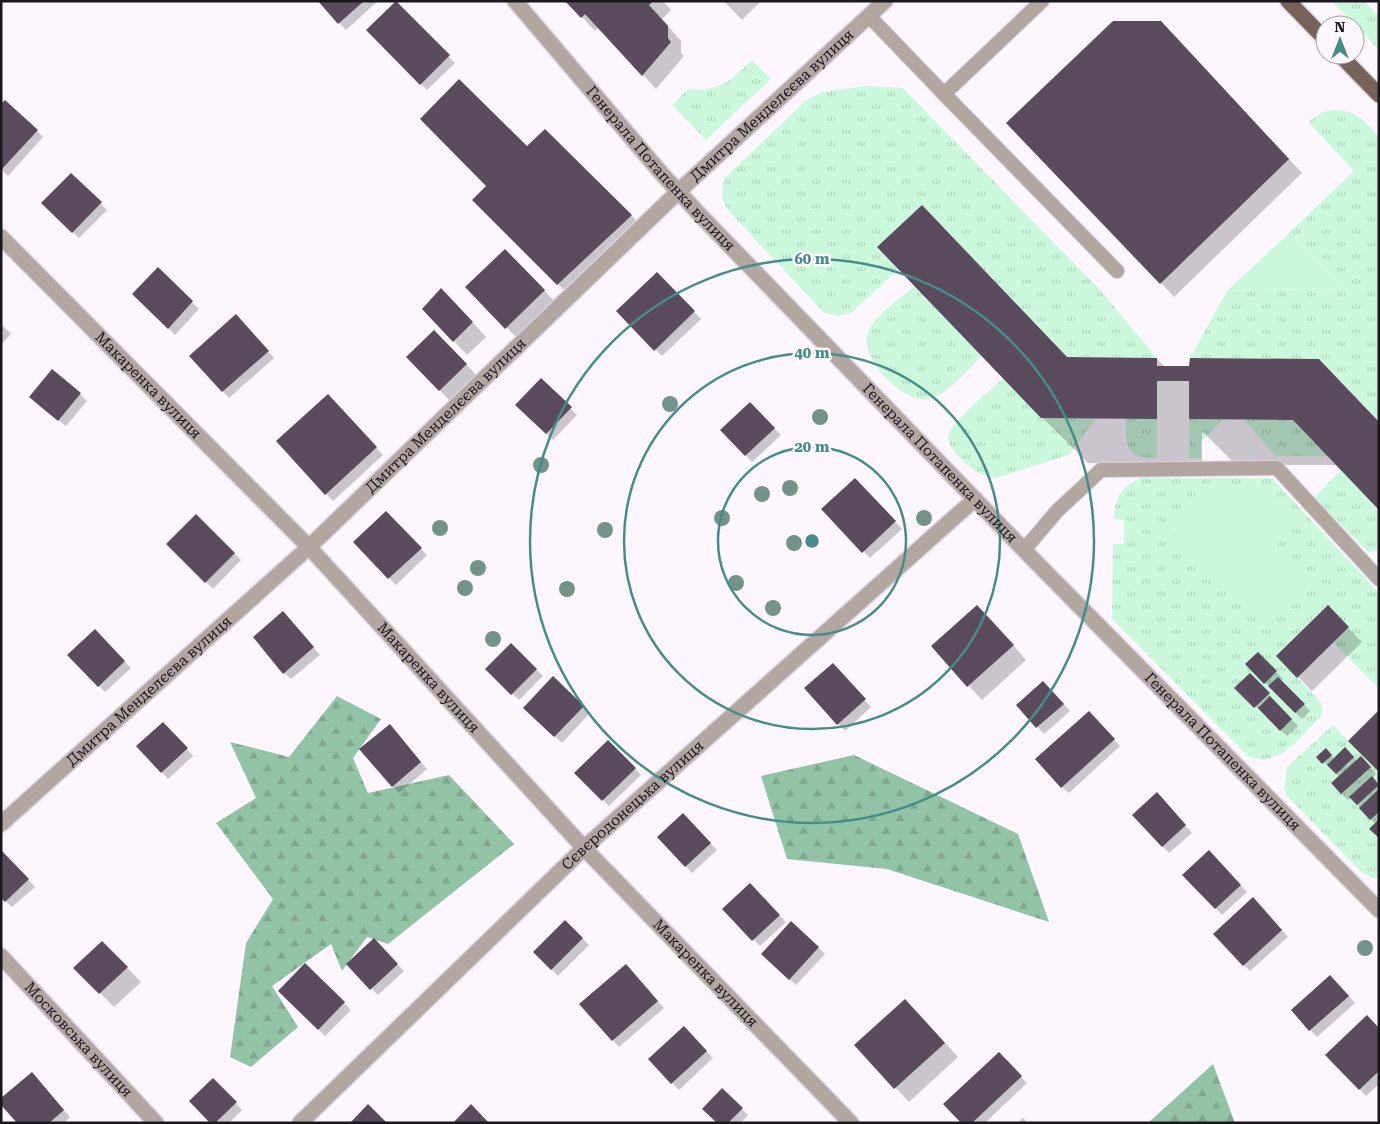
<svg xmlns="http://www.w3.org/2000/svg" width="1380" height="1124" font-family="'Roboto Serif',serif">
<defs>
<pattern id="grass-tufts" width="24" height="20" patternUnits="userSpaceOnUse" patternTransform="scale(1.25)"><rect width="24" height="20" fill="#cbf8dc"/><path d="M3 7l-1-3M5 7V3M7 7l1-3M15 17l-1-3M17 17v-4M19 17l1-3" fill="none" stroke="#aed4bc"/></pattern>
<pattern id="forest-firs" width="22" height="20" patternUnits="userSpaceOnUse" patternTransform="scale(1.25)"><rect width="22" height="20" fill="#93c3a6"/><path d="M5 1l3.5 6h-7zM16 11l3.5 6h-7z" fill="#7ea78e"/></pattern>
</defs>
<rect width="100%" height="100%" fill="#fdf6ff"/>
<g fill="url(#grass-tufts)">
<polygon points="1332,1 1364,1 1379,16 1379,50"/>
<path d="M752,60L771,79L706,140L672,105L688,89C720,92 731,80 752,60Z"/>
<path d="M865,86L903,88L1100,290L1157,358L1067,357L922,205L878,247L899,269L851,313L838,316L824,313L728,210C721,199 720,191 725,178L805,101L822,92Z"/>
<path d="M1332,110C1357,110 1363,120 1379,137V421L1319,359L1190,358L1227,291L1343,288L1290,232L1354,171L1308,122L1323,112Z"/>
<path d="M915,286L982,356C969,368 946,396 929,399C904,404 861,360 867,335C871,318 902,297 915,286Z"/>
<path d="M1004,378L1096,418L1069,455L996,478C980,476 971,469 960,458C955,452 949,446 948,438C948,423 992,389 1004,378Z"/>
<path d="M1126,419H1157V458C1125,458 1126,447 1126,419Z"/>
<polygon points="1189,419 1223,419 1201,442 1201,458 1189,458"/>
<polygon points="1244,420 1293,420 1327,456 1276,456"/>
<polygon points="1341,470 1379,510 1379,549 1369,553 1314,498"/>
<path d="M1141,478H1272L1379,593V689L1334,643L1349,627L1327,605L1276,656L1320,701L1323,709L1321,717C1299,737 1280,769 1248,756L1112,619L1113,544H1124V520L1114,519C1114,499 1121,486 1141,478Z"/>
<polygon points="1333,725 1379,772 1379,878 1373,878 1361,872 1287,796 1284,787 1287,767"/>
</g>
<g fill="url(#forest-firs)">
<polygon points="337,696 381,719 353,758 368,793 449,775 514,844 388,944 367,937 342,971 331,944 272,986 298,1027 251,1067 230,1057 246,943 273,899 216,823 256,798 230,742 289,757"/>
<polygon points="854,755 1018,834 1049,922 887,869 787,859 761,776"/>
<polygon points="1213,1064 1235,1123 1148,1123"/>
</g>
<g fill="#cbf8dc">
<polygon points="1290,232 1343,288 1227,291"/>
<polygon points="1205,485 1264,485 1293,516 1266,542 1305,582 1262,624 1166,525"/>
</g>
<g fill="#0003">
<polygon points="320,1 378,1 346,30"/>
<polygon points="567,1 663,1 671,10 662,19 681,41 681,53 684,56 656,89 599,27 595,31"/>
<polygon points="724,1 761,1 742,20"/>
<polygon points="395,3 455,63 427,90 367,30"/>
<polygon points="1175,36 1302,173 1174,297 1161,283"/>
<polygon points="37,131 43,137 8,176 1,169"/>
<polygon points="545,131 638,222 565,291 473,200"/>
<polygon points="71,174 107,210 79,238 43,203"/>
<polygon points="967,253 1069,359 1157,359 1165,367 1318,360 1379,421 1379,508 1338,465 1236,465 1202,431 1202,464 1088,463 1042,417"/>
<polygon points="519,264 558,305 520,341 467,287"/>
<polygon points="158,269 199,309 175,335 134,294"/>
<polygon points="657,274 701,319 662,356 618,311"/>
<polygon points="455,303 486,337 467,355 454,341"/>
<polygon points="242,322 274,358 229,398 191,356"/>
<polygon points="1,324 11,334 1,345"/>
<polygon points="448,345 480,379 453,404 408,357"/>
<polygon points="541,380 577,415 553,440 517,405"/>
<polygon points="80,394 87,401 66,426 37,404"/>
<polygon points="334,402 383,455 333,501 277,441"/>
<polygon points="750,404 781,435 752,462 722,430"/>
<polygon points="855,480 902,529 870,558 823,509"/>
<polygon points="386,513 427,555 396,585 355,542"/>
<polygon points="196,516 241,560 213,589 167,544"/>
<polygon points="1328,607 1362,642 1312,691 1278,656"/>
<polygon points="290,620 320,655 291,679 284,673"/>
<polygon points="991,620 1026,660 982,700 933,646"/>
<polygon points="94,631 131,668 105,692 69,655"/>
<polygon points="511,644 543,676 519,700 487,669"/>
<polygon points="1258,653 1283,679 1280,681 1310,711 1302,719 1247,664"/>
<polygon points="839,671 871,707 845,731 806,688"/>
<polygon points="1250,675 1298,726 1287,736 1236,688"/>
<polygon points="553,678 590,713 562,743 531,714"/>
<polygon points="1050,689 1070,711 1044,734 1018,705"/>
<polygon points="1095,719 1120,746 1069,793 1062,787"/>
<polygon points="170,730 193,756 168,779 162,772"/>
<polygon points="396,733 427,769 399,793 393,786"/>
<polygon points="608,741 641,775 609,806 576,773"/>
<polygon points="1345,749 1357,761 1367,764 1376,774 1372,778 1379,784 1379,836 1376,824 1351,797 1348,800 1332,784 1340,777 1318,757 1326,750 1335,759"/>
<polygon points="1163,801 1192,833 1169,853 1134,815"/>
<polygon points="683,815 717,850 692,873 658,837"/>
<polygon points="1209,852 1247,892 1222,915 1184,875"/>
<polygon points="8,858 35,887 12,907 1,896"/>
<polygon points="750,885 786,922 760,946 724,909"/>
<polygon points="1259,905 1288,937 1250,971 1244,965"/>
<polygon points="565,921 589,945 558,976 535,952"/>
<polygon points="791,922 825,954 796,985 769,961"/>
<polygon points="374,940 404,971 378,995 348,964"/>
<polygon points="116,956 141,982 114,1007 75,968"/>
<polygon points="305,965 351,1010 325,1036 280,991"/>
<polygon points="632,972 664,1008 619,1047 613,1040"/>
<polygon points="1337,983 1355,1003 1317,1037 1292,1010"/>
<polygon points="919,1014 958,1057 909,1102 855,1045"/>
<polygon points="1379,1029 1379,1084 1366,1096 1327,1055"/>
<polygon points="690,1034 713,1058 679,1090 650,1059"/>
<polygon points="999,1054 1027,1083 985,1123 963,1123"/>
<polygon points="213,1079 242,1110 229,1123 212,1123"/>
<polygon points="38,1081 70,1117 64,1123 18,1123"/>
<polygon points="722,1090 748,1115 741,1123 718,1123"/>
<polygon points="1023,1118 1028,1123 1017,1123"/>
</g>
<g fill="#5a4b5d">
<polygon points="318,1 364,1 338,24"/>
<polygon points="396,1 450,55 420,85 366,30"/>
<polygon points="565,1 653,1 649,5 668,26 668,38 671,42 642,76 585,14 581,18"/>
<polygon points="1113,21 1161,21 1289,159 1160,284 1006,123"/>
<polygon points="459,79 527,146 545,129 632,215 557,285 472,200 486,186 420,119"/>
<polygon points="5,100 38,130 1,170 1,104"/>
<polygon points="71,173 102,202 72,233 41,203"/>
<polygon points="922,205 1067,357 1157,358 1157,366 1189,366 1190,358 1319,359 1379,422 1379,510 1293,420 1189,419 1189,381 1157,381 1157,419 1041,418 877,247"/>
<polygon points="505,249 545,290 505,329 465,287"/>
<polygon points="158,267 193,301 168,329 132,294"/>
<polygon points="657,272 695,311 654,351 616,311"/>
<polygon points="441,288 473,322 453,342 422,309"/>
<polygon points="236,314 269,351 222,392 189,356"/>
<polygon points="434,330 467,364 439,391 406,357"/>
<polygon points="52,369 81,393 58,421 29,397"/>
<polygon points="541,378 572,407 546,434 515,405"/>
<polygon points="328,394 377,447 325,495 276,441"/>
<polygon points="750,402 775,428 745,456 720,430"/>
<polygon points="855,478 896,521 862,553 821,509"/>
<polygon points="386,511 422,548 388,579 353,542"/>
<polygon points="196,514 235,553 205,583 166,544"/>
<polygon points="977,605 1014,645 967,687 931,646"/>
<polygon points="1328,605 1349,627 1297,678 1276,656"/>
<polygon points="283,611 314,647 283,674 253,637"/>
<polygon points="95,629 125,661 98,687 67,655"/>
<polygon points="511,643 537,669 511,695 485,669"/>
<polygon points="1258,652 1277,671 1264,684 1245,664"/>
<polygon points="833,663 866,699 837,725 804,688"/>
<polygon points="1250,673 1270,693 1254,708 1234,688"/>
<polygon points="553,676 584,706 554,737 523,708"/>
<polygon points="1278,677 1305,704 1295,713 1268,686"/>
<polygon points="1043,681 1064,704 1036,728 1016,705"/>
<polygon points="1270,696 1292,719 1280,731 1258,708"/>
<polygon points="1379,710 1379,772 1348,741"/>
<polygon points="1089,711 1115,739 1061,788 1035,759"/>
<polygon points="163,722 188,748 161,773 136,746"/>
<polygon points="390,724 421,762 392,787 359,749"/>
<polygon points="608,740 636,768 602,801 574,773"/>
<polygon points="1345,747 1354,757 1336,774 1327,765"/>
<polygon points="1326,748 1332,755 1322,764 1316,757"/>
<polygon points="1361,756 1371,767 1341,794 1331,783"/>
<polygon points="1372,776 1379,785 1357,805 1349,797"/>
<polygon points="1379,789 1379,812 1370,820 1359,808"/>
<polygon points="1157,792 1186,825 1162,847 1132,815"/>
<polygon points="683,813 711,843 685,867 657,837"/>
<polygon points="1379,819 1379,838 1369,829"/>
<polygon points="1,850 29,879 5,902 1,898"/>
<polygon points="1209,850 1241,885 1215,909 1182,875"/>
<polygon points="750,883 780,915 752,941 722,909"/>
<polygon points="1253,897 1282,930 1243,966 1213,934"/>
<polygon points="565,920 583,938 551,970 533,952"/>
<polygon points="791,921 819,947 789,980 761,954"/>
<polygon points="374,938 398,964 370,990 346,964"/>
<polygon points="102,941 128,967 99,994 73,968"/>
<polygon points="305,963 345,1002 318,1030 278,991"/>
<polygon points="626,964 658,1001 612,1041 579,1004"/>
<polygon points="1330,975 1349,996 1309,1031 1291,1010"/>
<polygon points="905,999 945,1043 894,1089 854,1045"/>
<polygon points="1367,1015 1379,1028 1379,1071 1359,1090 1325,1055"/>
<polygon points="684,1026 707,1051 671,1084 648,1059"/>
<polygon points="999,1052 1022,1076 972,1123 961,1123 943,1104"/>
<polygon points="32,1072 64,1110 49,1123 17,1123 1,1105 1,1098"/>
<polygon points="213,1078 237,1102 215,1123 210,1123 189,1101"/>
<polygon points="722,1088 743,1108 728,1123 717,1123 702,1109"/>
<polygon points="368,1104 387,1123 350,1123"/>
<polygon points="471,1104 489,1123 453,1123"/>
</g>
<g fill="none" stroke-linecap="round" stroke-linejoin="round">
<defs>
<g id="service">
<polyline points="869,16 944,94 1042,1"/>
<polyline points="944,94 1117,271"/>
<polyline points="1024,550 1057,511 1101,470 1277,468 1379,579"/>
</g>
<g id="minor">
<path id="s1" d="M515,1L662,174L701,216L1024,550L1379,910"/>
<path id="s2" d="M1,237L309,547L584,848L851,1123"/>
<path id="s3" d="M1,824L309,547L679,191L885,1"/>
<path id="s4" d="M1,956L156,1123"/>
<path id="s5" d="M300,1123L584,848L975,499"/>
</g>
<g id="primary">
<polyline points="1288,1 1325,39"/>
<polyline points="1340,55 1379,95"/>
</g>
</defs>
<use href="#service" stroke="#d9d2db" stroke-width="16"/>
<use href="#minor" stroke="#d9d2db" stroke-width="18"/>
<use href="#primary" stroke="#d9d2db" stroke-width="18"/>
<use href="#service" stroke="#b1a6a0" stroke-width="14"/>
<use href="#minor" stroke="#b1a6a0" stroke-width="15"/>
<use href="#primary" stroke="#766259" stroke-width="15"/>
</g>
<g fill="#749388">
<circle cx="670" cy="404" r="8"/>
<circle cx="820" cy="417" r="8"/>
<circle cx="541" cy="465" r="8"/>
<circle cx="790" cy="488" r="8"/>
<circle cx="762" cy="494" r="8"/>
<circle cx="722" cy="518" r="8"/>
<circle cx="924" cy="518" r="8"/>
<circle cx="440" cy="528" r="8"/>
<circle cx="605" cy="530" r="8"/>
<circle cx="794" cy="543" r="8"/>
<circle cx="478" cy="568" r="8"/>
<circle cx="736" cy="583" r="8"/>
<circle cx="465" cy="588" r="8"/>
<circle cx="567" cy="589" r="8"/>
<circle cx="773" cy="608" r="8"/>
<circle cx="493" cy="639" r="8"/>
<circle cx="1365" cy="948" r="8"/>
</g>
<g fill="none" stroke="#468d89" stroke-width="2.5">
<circle cx="812" cy="541" r="94"/>
<circle cx="812" cy="541" r="188"/>
<circle cx="812" cy="541" r="282"/>
</g>
<g text-anchor="middle" stroke-width="5" stroke-linejoin="round" paint-order="stroke">
<g font-size="15" fill="#1c161e" stroke="#fdf6ff">
<text dy="5" stroke="none"><textPath href="#s3" startOffset="1054">Дмитра Менделєєва вулиця</textPath></text>
<text dy="5" stroke="none"><textPath href="#s1" startOffset="222">Генерала Потапенка вулиця</textPath></text>
<text dy="5" stroke="none"><textPath href="#s2" startOffset="209">Макаренка вулиця</textPath></text>
<text dy="5" stroke="none"><textPath href="#s3" startOffset="604">Дмитра Менделєєва вулиця</textPath></text>
<text dy="5" stroke="none"><textPath href="#s1" startOffset="628">Генерала Потапенка вулиця</textPath></text>
<text dy="5" stroke="none"><textPath href="#s2" startOffset="614">Макаренка вулиця</textPath></text>
<text dy="5" stroke="none"><textPath href="#s3" startOffset="199">Дмитра Менделєєва вулиця</textPath></text>
<text dy="5" stroke="none"><textPath href="#s1" startOffset="1032">Генерала Потапенка вулиця</textPath></text>
<text dy="5" stroke="none"><textPath href="#s5" startOffset="460">Сєвєродонецька вулиця</textPath></text>
<text dy="5" stroke="none"><textPath href="#s2" startOffset="1019">Макаренка вулиця</textPath></text>
<text dy="5" stroke="none"><textPath href="#s4" startOffset="114">Московська вулиця</textPath></text>
</g>
</g>
<circle cx="812" cy="541" r="8" fill="#468d89" stroke="#fdf6ff" stroke-width="2.5"/>
<g font-size="15" text-anchor="middle" font-weight="bold" fill="#468d89" stroke="#fdf6ff" stroke-width="5" stroke-linejoin="round" paint-order="stroke">
<text x="812" y="264">60 m</text>
<text x="812" y="358">40 m</text>
<text x="812" y="452">20 m</text>
</g>
<rect width="1380" height="1124" fill="none" stroke="#1c161e" stroke-width="5"/>
<g transform="translate(1340 40)"><circle r="24" fill="#fdf6ff" stroke="#a39ca5"/>
<path d="M0-4L9 19L0 12L-9 19Z" fill="#468d89"/>
<text y="-8" font-size="14" font-weight="bold" text-anchor="middle" fill="#1c161e">N</text>
</g>
</svg>
